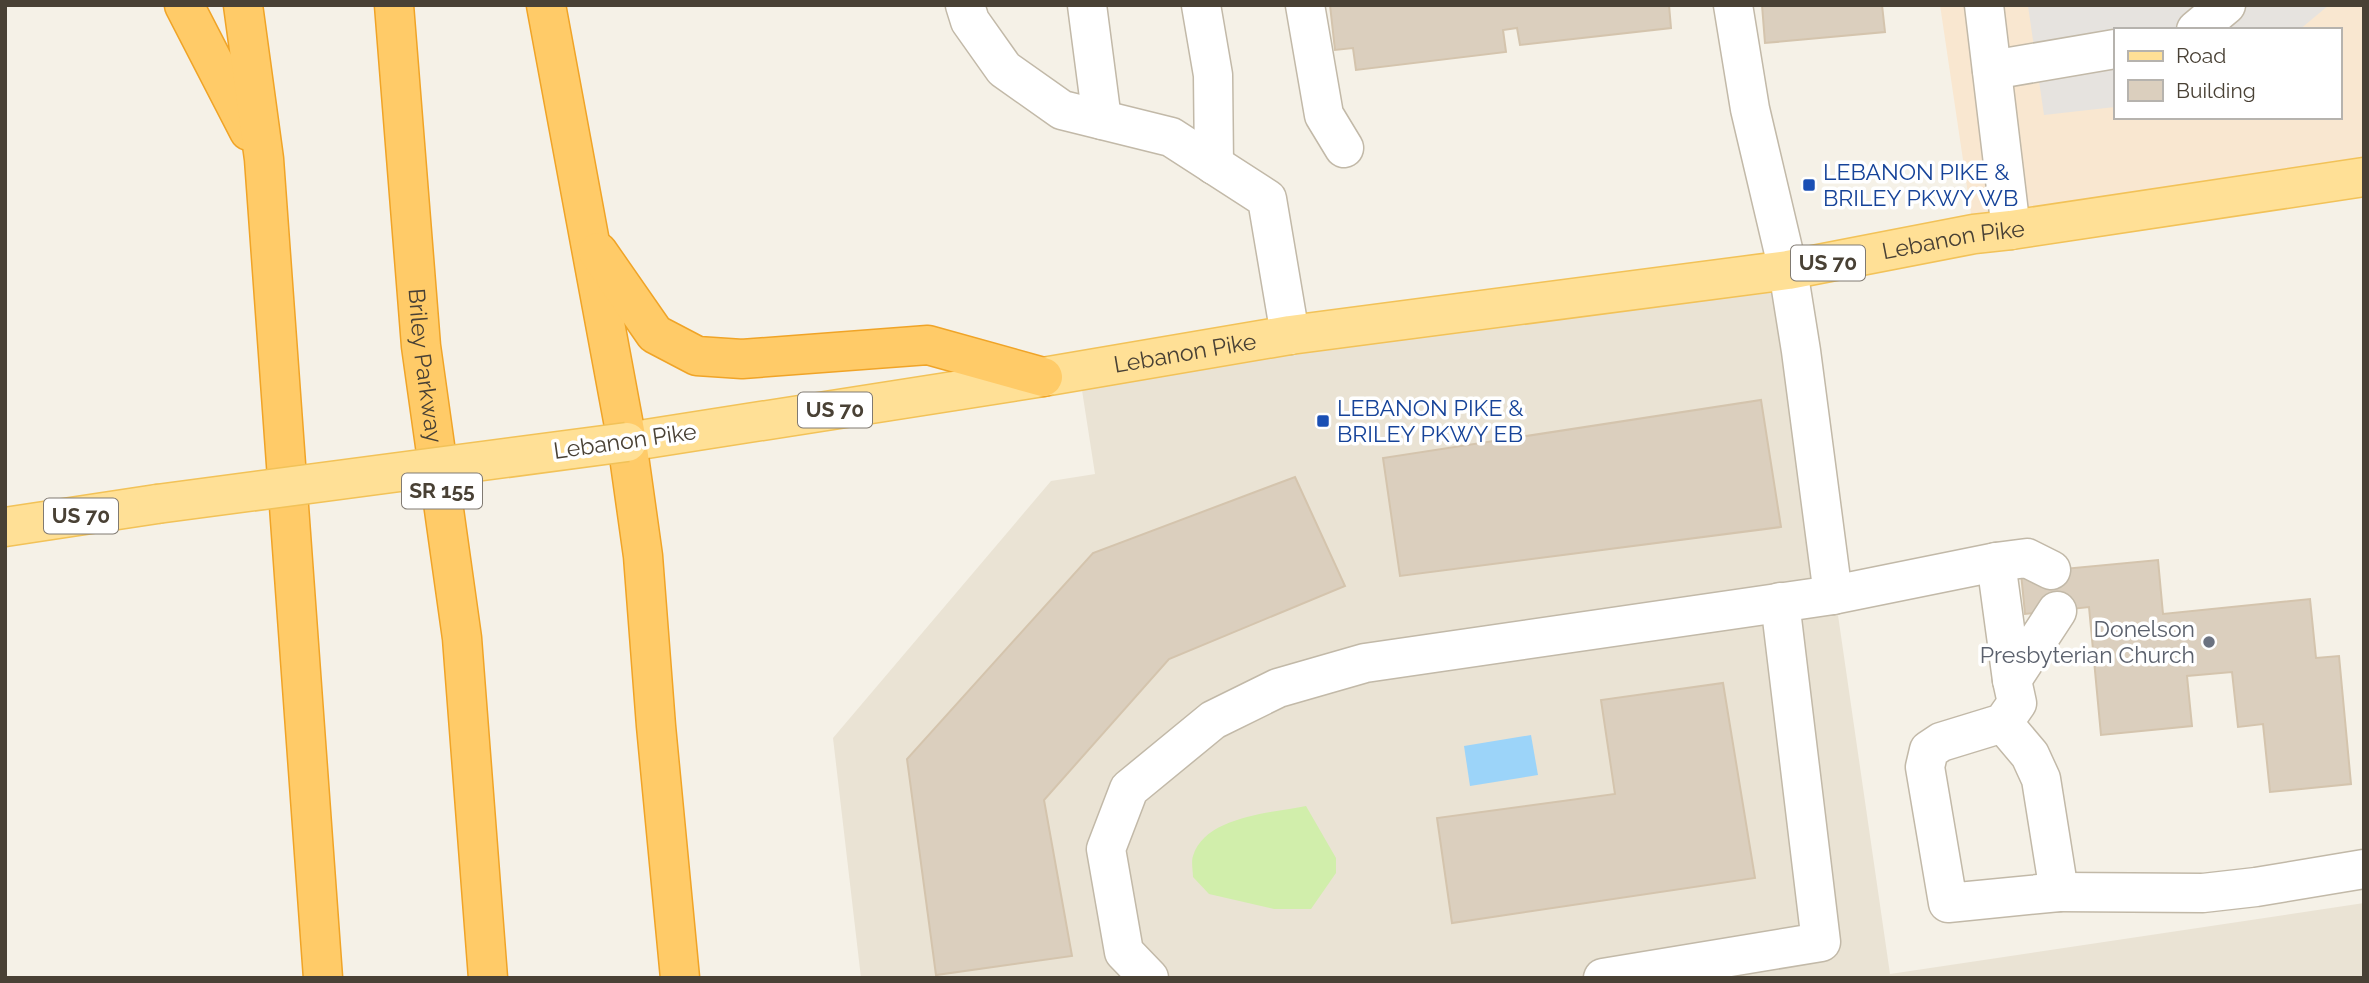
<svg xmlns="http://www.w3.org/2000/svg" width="2369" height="983" font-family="Raleway,sans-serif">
<rect width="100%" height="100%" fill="#f5f1e7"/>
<polygon fill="#eae3d4" points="1788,270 1890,974 2364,903 2364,978 861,978 833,738 1051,481 1095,474 1079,371"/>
<path fill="#f9e7d0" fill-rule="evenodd" d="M1940,5H2364V177L1974,234ZM2115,30H2339V117H2115Z"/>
<path fill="#d1eeab" d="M1306,806L1336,858V873L1311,909H1274L1209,894L1193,877C1193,871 1191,862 1193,856C1205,816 1272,813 1306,806Z"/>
<polygon fill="#e6e3df" points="2329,5 2299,30 2115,30 2115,107 2044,115 2028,6"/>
<polygon fill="#9cd4f9" points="1531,735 1538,775 1470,786 1464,746"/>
<g fill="#dbcfbe" stroke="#d4c4ad" stroke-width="2">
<polygon points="1330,5 1669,5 1671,28 1520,45 1517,28 1503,30 1506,52 1356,70 1353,48 1335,50"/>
<polygon points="1762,5 1882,5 1885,32 1765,43"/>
<polygon points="1761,400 1781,527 1400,576 1383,458"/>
<polygon points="1295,477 1345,586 1169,659 1044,800 1072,956 936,975 907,759 1093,553"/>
<polygon points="2158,560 2163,614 2310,599 2316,658 2339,656 2351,784 2270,792 2263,724 2238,727 2232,672 2187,676 2192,726 2101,735 2089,607 2025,614 2021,573"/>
<polygon points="1723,683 1755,878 1452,923 1437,818 1615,794 1601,700"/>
</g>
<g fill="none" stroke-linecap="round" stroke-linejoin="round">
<defs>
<g id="minor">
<polyline points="965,5 970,21 1004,69 1062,110 1171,137 1267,199 1290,335"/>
<polyline points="1087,5 1102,120"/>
<polyline points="1201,5 1213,75 1214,165"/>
<polyline points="1305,5 1324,115 1344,148"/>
<polyline points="1733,5 1750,109 1788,270 1801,351 1833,595"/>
<polyline points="1984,5 2011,230"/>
<polyline points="2196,30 2226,5"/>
<polyline points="1992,70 2115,49"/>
<polyline points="1996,562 2012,680"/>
<polyline points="2003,723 2030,755 2041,779 2059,892 1948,903 1925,767 1929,750 1941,742 2003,723 2017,703 2012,680 2057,611"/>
<polyline points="2059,892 2203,893 2256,887 2364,869"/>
<polyline points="1149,978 1124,952 1106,849 1129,789 1213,720 1278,688 1365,663 1833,595 1996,562 2027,558 2051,570"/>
<polyline points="1603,978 1821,942 1780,602"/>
</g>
<g id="major">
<path id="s1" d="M627,442L1043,377L1290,335L1788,270L1974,234L2011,230L2364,177"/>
<polyline points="5,527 157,504"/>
</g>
<g id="highway">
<polyline points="184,5 249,131"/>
<polyline points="243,5 264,159 323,978"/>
<path id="s2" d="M394,5L421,346L462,638L488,978"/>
<polyline points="546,5 627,442 643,556 656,726 680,978"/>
<polyline points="598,252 655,334 697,356 742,359 928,345 1043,377"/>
</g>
</defs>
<use href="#minor" stroke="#c2b9a8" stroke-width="41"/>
<use href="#major" stroke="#f2c258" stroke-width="41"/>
<use href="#highway" stroke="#f0a427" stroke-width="41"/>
<use href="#minor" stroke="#fff" stroke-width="38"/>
<use href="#major" stroke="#ffe096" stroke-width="38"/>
<use href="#highway" stroke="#ffcb68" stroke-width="38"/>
<defs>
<polyline id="major-bridge" points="157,504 627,442"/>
</defs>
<use href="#major-bridge" stroke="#f2c258" stroke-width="41" stroke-linecap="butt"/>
<use href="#major-bridge" stroke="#ffe096" stroke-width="38"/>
</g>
<g fill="#1a4fb4" stroke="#fff" stroke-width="2.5">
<rect x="1802" y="178" width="14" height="14" rx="3.5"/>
<rect x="1316" y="414" width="14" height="14" rx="3.5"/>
</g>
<circle fill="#6b7280" stroke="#fff" stroke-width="2.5" cx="2209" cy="642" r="7"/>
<g text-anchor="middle" stroke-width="7" stroke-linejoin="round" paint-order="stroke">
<g fill="#fff" stroke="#807a72" stroke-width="2">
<rect x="1791" y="245.5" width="74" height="35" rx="5"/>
<rect x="798" y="392.5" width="74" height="35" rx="5"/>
<rect x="402" y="473.5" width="80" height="35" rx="5"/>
<rect x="44" y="498.5" width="74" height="35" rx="5"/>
</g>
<g font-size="21" font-weight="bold" fill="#494135">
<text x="1828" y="270">US 70</text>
<text x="835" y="417">US 70</text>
<text x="442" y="498">SR 155</text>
<text x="81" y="523">US 70</text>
</g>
<g font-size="23" fill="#164399" stroke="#fff" text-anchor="start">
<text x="1823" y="180">LEBANON PIKE &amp;<tspan x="1823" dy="26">BRILEY PKWY WB</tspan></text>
<text x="1337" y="416">LEBANON PIKE &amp;<tspan x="1337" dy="26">BRILEY PKWY EB</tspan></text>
</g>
<g font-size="23" fill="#494135" stroke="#fff">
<text dy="8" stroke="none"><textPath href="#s1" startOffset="1342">Lebanon Pike</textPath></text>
<text dy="8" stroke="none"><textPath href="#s1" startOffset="565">Lebanon Pike</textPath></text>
<text dy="8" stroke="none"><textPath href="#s2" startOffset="362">Briley Parkway</textPath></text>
<text transform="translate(625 441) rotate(-8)" y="8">Lebanon Pike</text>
</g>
<g font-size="23" fill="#5b616d" stroke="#fff" text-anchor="end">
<text x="2195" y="637">Donelson<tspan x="2195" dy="26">Presbyterian Church</tspan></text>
</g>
</g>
<rect width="2369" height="983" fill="none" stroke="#494135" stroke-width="14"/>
<rect x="2114" y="28" width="228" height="91" fill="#ffffff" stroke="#b6b3ae" stroke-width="2"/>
<rect x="2128" y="51" width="35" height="10" fill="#ffe096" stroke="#b6b3ae" stroke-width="2"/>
<text x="2176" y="63" font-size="21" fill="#494135">Road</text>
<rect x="2128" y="80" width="35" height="21" fill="#dbcfbe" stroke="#b6b3ae" stroke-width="2"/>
<text x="2176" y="98" font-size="21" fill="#494135">Building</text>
</svg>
